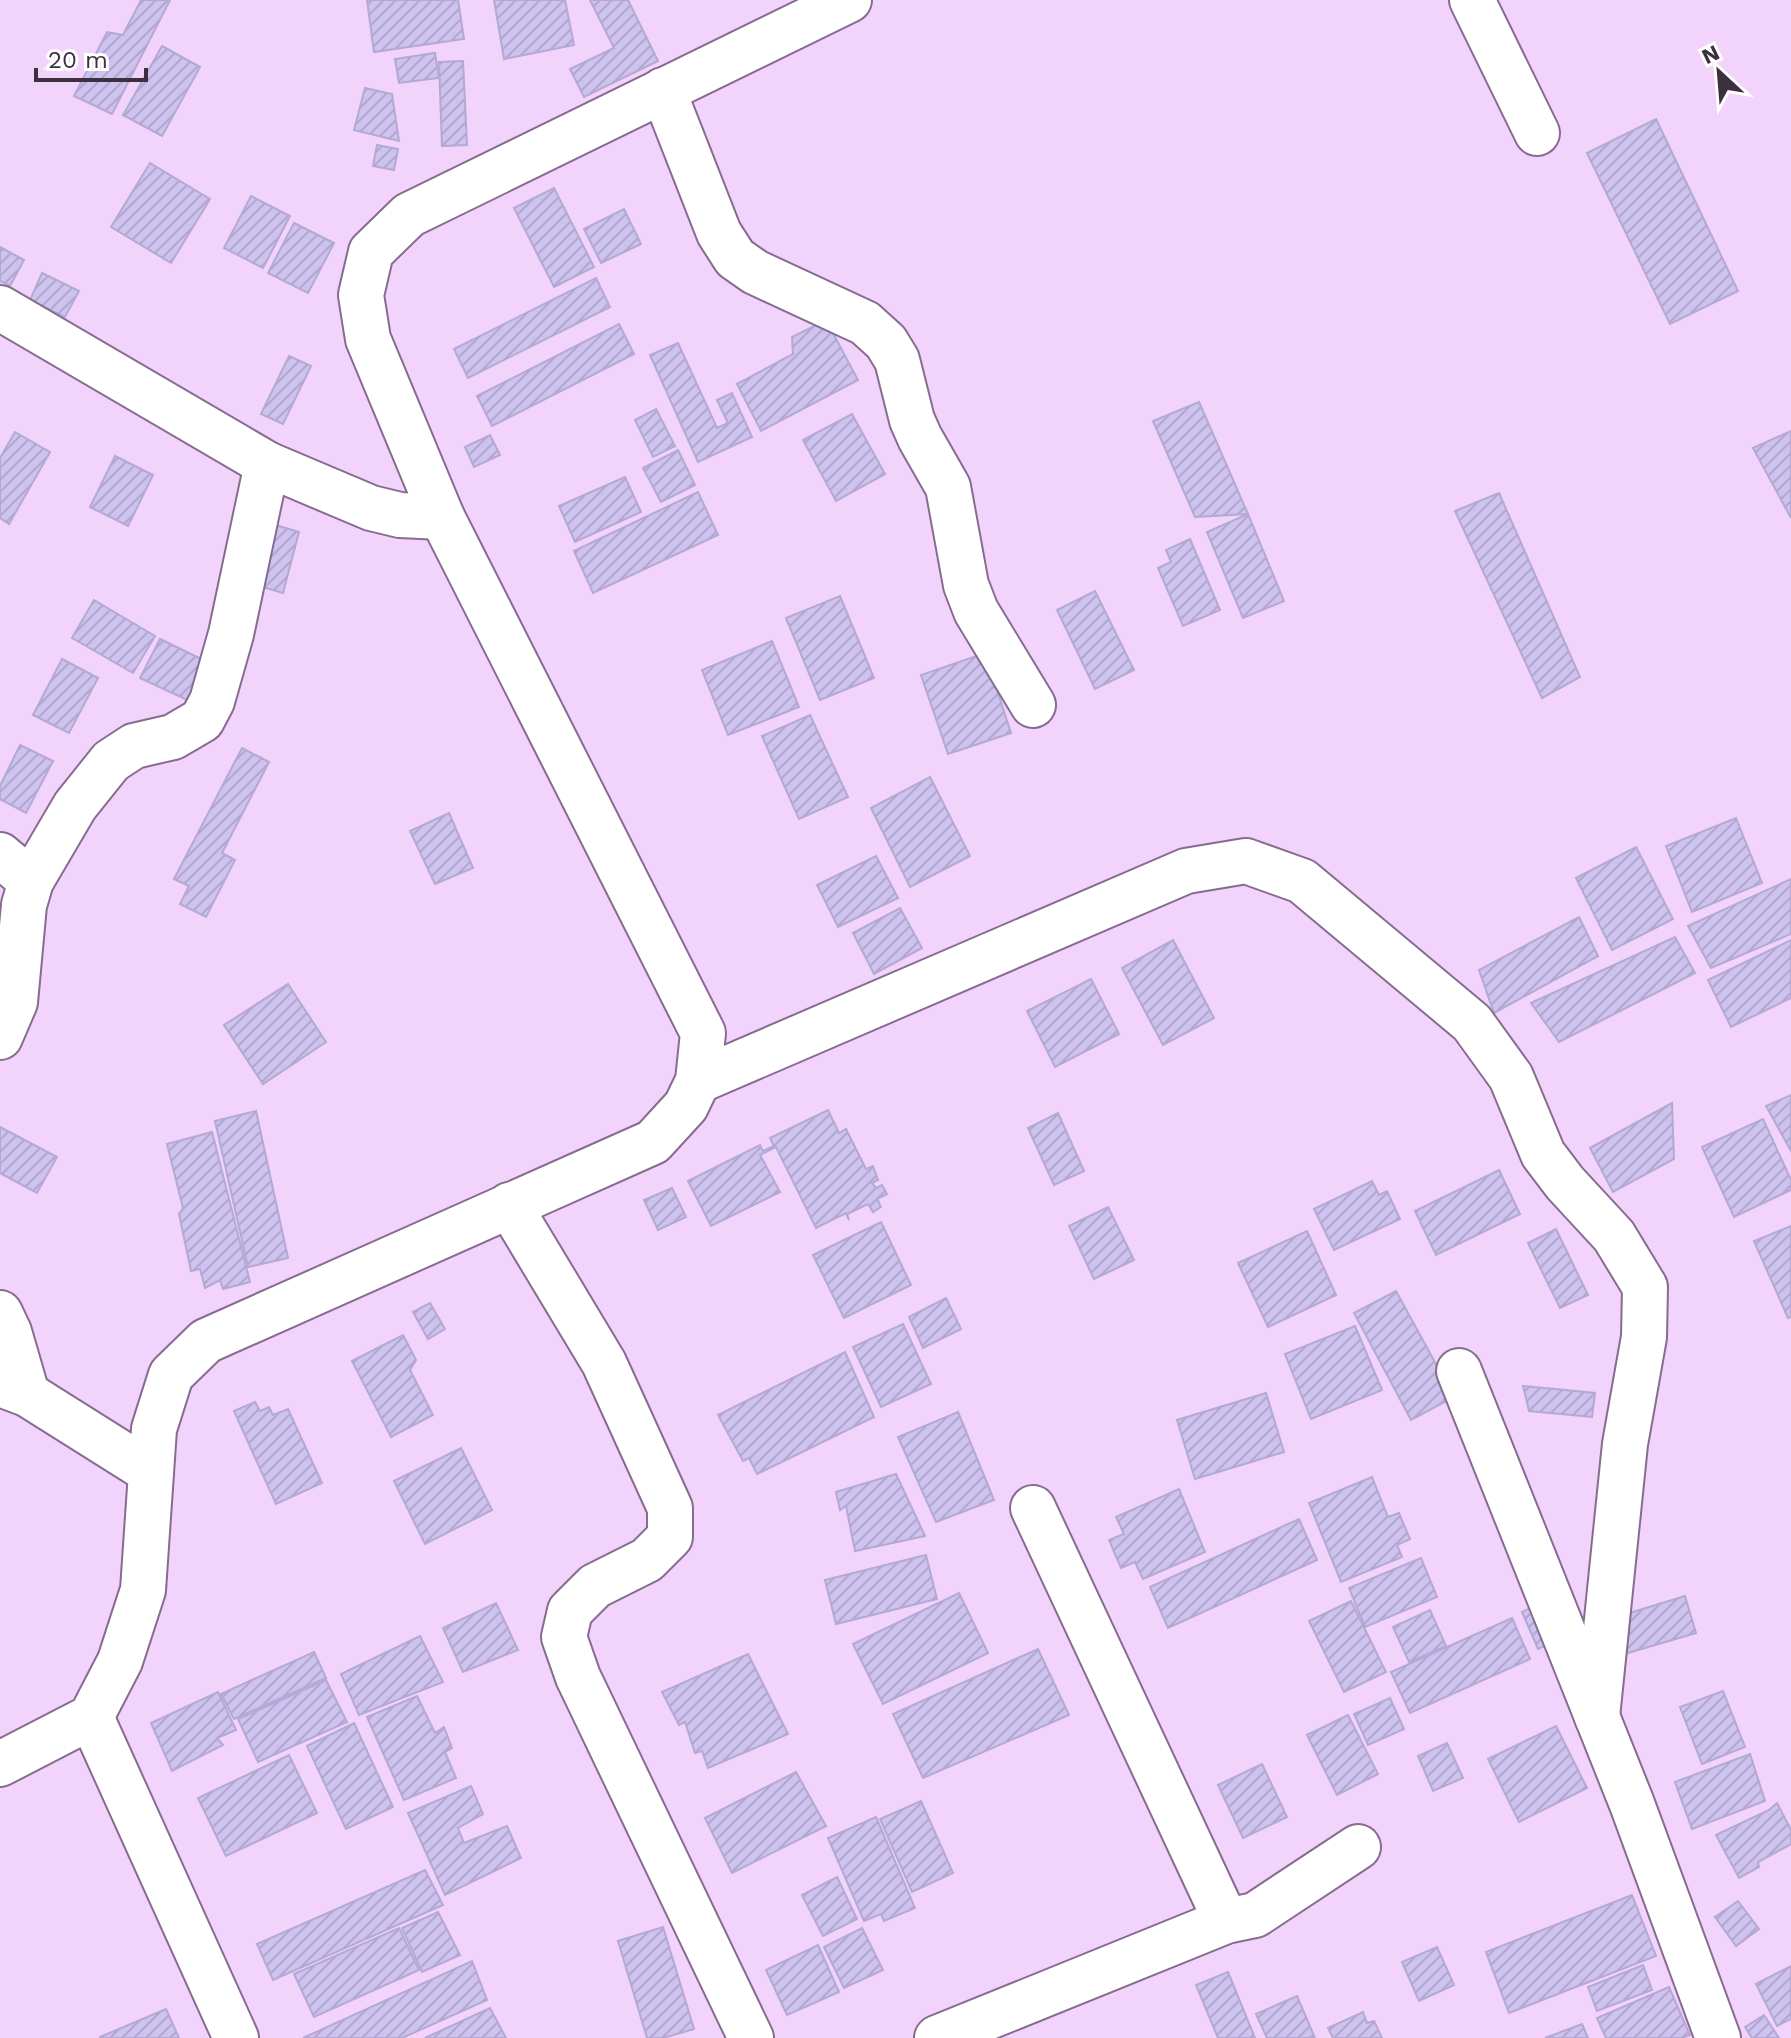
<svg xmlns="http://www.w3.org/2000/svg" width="1791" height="2038" font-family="'Work Sans',sans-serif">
<defs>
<pattern id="building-hatch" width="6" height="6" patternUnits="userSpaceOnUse" patternTransform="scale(2)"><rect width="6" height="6" fill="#cec2ef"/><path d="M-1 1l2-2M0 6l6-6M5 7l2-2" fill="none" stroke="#b2a7ce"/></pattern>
</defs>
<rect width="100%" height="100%" fill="#f1d3fb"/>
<g fill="url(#building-hatch)" stroke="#b4a8d4" stroke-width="2">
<polygon points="141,0 170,0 112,114 74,96 107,32 123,35"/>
<polygon points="367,0 458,0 464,39 374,52"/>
<polygon points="494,0 565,0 574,45 504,59"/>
<polygon points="590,0 628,0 658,61 584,97 570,69 614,48"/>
<polygon points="162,46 200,67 162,136 123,115"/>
<polygon points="435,53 439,78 399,83 395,59"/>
<polygon points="463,61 467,145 442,146 439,62"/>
<polygon points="365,88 392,94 399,141 354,130"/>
<polygon points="1656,119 1738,291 1670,324 1587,153"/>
<polygon points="377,145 398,149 394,170 373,166"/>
<polygon points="150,163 210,199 171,263 111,227"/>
<polygon points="554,188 594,267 554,287 514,208"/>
<polygon points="251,196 290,216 263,268 224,248"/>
<polygon points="624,209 641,244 601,263 584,229"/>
<polygon points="294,223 334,243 308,293 268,273"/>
<polygon points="0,247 24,260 10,286 0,281"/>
<polygon points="42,273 79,291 65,317 30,300"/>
<polygon points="596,278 610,307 468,378 454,349"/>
<polygon points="826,320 858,380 761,431 737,384 793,354 792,337"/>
<polygon points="619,324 634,354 492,426 477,396"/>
<polygon points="678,343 717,428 728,423 717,400 732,393 752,437 698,462 650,355"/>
<polygon points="289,356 311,366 283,424 261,414"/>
<polygon points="1199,402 1248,514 1195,517 1153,421"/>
<polygon points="656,409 675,446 653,457 635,420"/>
<polygon points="852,414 885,474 836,501 803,440"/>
<polygon points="1791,431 1791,518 1753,448"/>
<polygon points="15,432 50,452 9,524 0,518 0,458"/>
<polygon points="490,435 500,455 474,467 465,447"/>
<polygon points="678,450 695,485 661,502 643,468"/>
<polygon points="115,456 153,475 128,526 90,507"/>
<polygon points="625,477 641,512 575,542 559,506"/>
<polygon points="698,492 718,535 593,593 574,551"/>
<polygon points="1499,493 1580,677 1542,698 1455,511"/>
<polygon points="1248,514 1284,601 1243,618 1207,532"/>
<polygon points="269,523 299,532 283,593 252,584"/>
<polygon points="1190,539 1220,610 1183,626 1158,568 1171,562 1166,550"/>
<polygon points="1095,591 1134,670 1095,689 1057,610"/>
<polygon points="840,596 874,678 820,700 786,618"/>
<polygon points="94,600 155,636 133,673 72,638"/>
<polygon points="160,639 216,666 198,705 140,678"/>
<polygon points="772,641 799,707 728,735 702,670"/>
<polygon points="985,653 1011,733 948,754 921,675"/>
<polygon points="62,659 98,678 69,733 33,715"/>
<polygon points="810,715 848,797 799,819 762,736"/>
<polygon points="20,745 53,761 26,813 0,799 0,786"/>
<polygon points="242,748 269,762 222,853 235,860 206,917 180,904 189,886 174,879"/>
<polygon points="930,777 970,856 910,887 871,808"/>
<polygon points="449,813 473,868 435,884 410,831"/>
<polygon points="1736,818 1762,883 1692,912 1666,846"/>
<polygon points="1636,847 1673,919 1612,950 1576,878"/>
<polygon points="876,856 898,898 838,927 817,885"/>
<polygon points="1791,879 1791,934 1711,968 1688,926"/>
<polygon points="900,908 922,948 874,974 853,933"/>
<polygon points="1579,917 1598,956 1494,1013 1479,970"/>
<polygon points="1675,937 1695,973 1559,1042 1531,1003"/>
<polygon points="1173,940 1214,1018 1163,1045 1122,968"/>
<polygon points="1791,940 1791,998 1731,1027 1708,980"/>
<polygon points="1091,979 1119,1034 1055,1067 1027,1011"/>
<polygon points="288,984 326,1042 263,1084 224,1025"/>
<polygon points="1791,1095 1791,1151 1766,1106"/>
<polygon points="1672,1103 1674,1159 1613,1192 1590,1148"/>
<polygon points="828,1110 839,1133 846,1129 866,1169 873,1166 878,1180 872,1183 876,1188 882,1185 887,1194 877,1199 881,1207 873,1212 868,1204 847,1214 849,1220 846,1213 816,1228 776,1147 760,1155 780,1192 711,1226 688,1181 760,1145 763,1151 774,1146 770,1138"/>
<polygon points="256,1111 288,1258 248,1267 215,1121"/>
<polygon points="1058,1113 1084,1171 1054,1185 1028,1128"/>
<polygon points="1763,1119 1791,1180 1791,1190 1734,1217 1702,1147"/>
<polygon points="0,1127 57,1157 37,1193 0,1173"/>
<polygon points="212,1132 250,1282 223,1289 220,1280 205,1288 200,1269 191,1271 179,1214 183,1208 167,1144"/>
<polygon points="1499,1170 1520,1214 1436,1255 1415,1211"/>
<polygon points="1372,1181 1379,1195 1387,1191 1400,1219 1334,1250 1314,1209"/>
<polygon points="672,1188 686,1217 658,1230 644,1200"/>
<polygon points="1108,1207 1134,1260 1094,1279 1069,1226"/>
<polygon points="881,1222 911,1285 844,1318 813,1255"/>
<polygon points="1791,1226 1791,1317 1788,1318 1754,1241"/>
<polygon points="1556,1229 1588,1295 1560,1308 1528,1243"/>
<polygon points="1307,1231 1336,1295 1268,1327 1238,1263"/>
<polygon points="1396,1291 1454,1397 1411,1420 1354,1313"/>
<polygon points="946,1298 961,1329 923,1348 909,1317"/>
<polygon points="430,1303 445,1329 428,1339 413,1312"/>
<polygon points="903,1324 931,1384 881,1407 853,1347"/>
<polygon points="1355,1326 1382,1390 1311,1419 1285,1354"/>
<polygon points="403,1335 416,1360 410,1370 433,1415 391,1437 352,1361"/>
<polygon points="845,1352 874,1417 757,1474 749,1458 743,1461 718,1415"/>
<polygon points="1523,1386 1595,1393 1592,1417 1529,1411"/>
<polygon points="1266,1393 1284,1452 1195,1479 1177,1420"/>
<polygon points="255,1402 260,1411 269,1407 273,1415 288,1409 322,1483 276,1504 234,1411"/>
<polygon points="958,1412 994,1500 936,1522 898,1437"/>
<polygon points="461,1448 492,1510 425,1544 394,1481"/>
<polygon points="896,1474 925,1536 855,1551 846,1506 840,1510 836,1492"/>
<polygon points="1372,1477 1388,1517 1399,1513 1410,1539 1397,1545 1402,1557 1341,1582 1309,1503"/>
<polygon points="1179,1489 1205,1552 1143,1579 1135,1562 1121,1568 1109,1540 1124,1534 1116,1517"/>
<polygon points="1299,1519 1317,1560 1168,1628 1150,1587"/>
<polygon points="926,1555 937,1599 836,1624 825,1580"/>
<polygon points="1421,1558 1437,1597 1365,1627 1349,1588"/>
<polygon points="959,1593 988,1653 883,1704 853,1644"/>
<polygon points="1685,1596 1696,1633 1621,1655 1610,1619"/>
<polygon points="1546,1600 1563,1638 1538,1649 1522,1612"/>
<polygon points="1351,1601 1386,1672 1344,1692 1309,1621"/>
<polygon points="496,1603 518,1650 463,1672 443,1628"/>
<polygon points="1430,1610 1446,1646 1409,1662 1393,1627"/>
<polygon points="1512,1618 1530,1659 1410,1713 1391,1672"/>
<polygon points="420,1636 443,1682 359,1715 341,1674"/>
<polygon points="1038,1649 1069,1715 923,1778 893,1714"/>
<polygon points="314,1652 326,1678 234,1719 221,1694"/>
<polygon points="748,1654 788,1734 708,1768 702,1751 695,1753 685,1722 679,1725 662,1692"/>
<polygon points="326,1680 347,1722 258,1762 238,1719"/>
<polygon points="1723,1691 1745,1747 1702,1764 1680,1707"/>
<polygon points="218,1692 236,1730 217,1738 223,1745 172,1771 151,1723"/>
<polygon points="417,1696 435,1733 444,1727 452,1748 445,1752 456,1778 404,1800 367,1717"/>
<polygon points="1390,1698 1404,1729 1368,1745 1354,1714"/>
<polygon points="1348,1715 1378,1774 1337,1795 1307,1735"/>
<polygon points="354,1723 393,1807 346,1829 307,1746"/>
<polygon points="1556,1726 1587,1788 1519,1822 1488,1759"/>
<polygon points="1447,1743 1463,1778 1433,1791 1418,1756"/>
<polygon points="1750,1754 1765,1801 1692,1829 1675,1782"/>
<polygon points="289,1755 317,1813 226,1856 198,1798"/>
<polygon points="1262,1764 1287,1817 1243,1838 1218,1785"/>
<polygon points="796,1772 826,1826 732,1873 705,1818"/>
<polygon points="471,1786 483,1814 458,1828 464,1843 507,1826 521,1858 445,1895 408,1813"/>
<polygon points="921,1801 953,1873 912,1892 880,1819"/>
<polygon points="1777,1803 1791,1830 1791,1844 1758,1862 1759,1867 1739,1878 1716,1835 1769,1810"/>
<polygon points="876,1817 915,1908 884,1921 881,1914 864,1921 828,1838"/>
<polygon points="425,1870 443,1905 273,1980 257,1944"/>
<polygon points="837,1877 857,1919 823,1936 802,1895"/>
<polygon points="1632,1895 1656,1956 1509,2013 1486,1952"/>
<polygon points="1738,1901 1759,1929 1736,1946 1715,1917"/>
<polygon points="438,1912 460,1955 422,1972 402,1928"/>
<polygon points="663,1927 694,2029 663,2038 647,2038 618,1941"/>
<polygon points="399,1928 419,1970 314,2017 294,1974"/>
<polygon points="862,1928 883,1970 844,1988 824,1947"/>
<polygon points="818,1945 839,1992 787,2015 766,1970"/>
<polygon points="1437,1947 1454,1985 1419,2001 1402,1962"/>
<polygon points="472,1961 487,2000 402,2038 303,2038"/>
<polygon points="1643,1965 1652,1990 1597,2011 1588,1987"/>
<polygon points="1791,1966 1791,2019 1777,2026 1756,1984"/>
<polygon points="1228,1972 1255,2038 1218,2038 1196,1985"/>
<polygon points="1669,1987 1690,2035 1682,2038 1606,2038 1597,2018"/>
<polygon points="1297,1996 1315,2038 1267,2038 1256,2014"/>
<polygon points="490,2008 506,2038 425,2038"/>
<polygon points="166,2009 179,2038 100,2038 100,2037"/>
<polygon points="1363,2012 1367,2023 1374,2021 1382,2038 1333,2038 1328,2028"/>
<polygon points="1764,2015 1779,2038 1752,2038 1745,2027"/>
<polygon points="1582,2024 1588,2038 1545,2038"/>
</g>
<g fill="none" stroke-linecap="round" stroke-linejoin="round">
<defs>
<g id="street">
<polyline points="1472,0 1537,133"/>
<polyline points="663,90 719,233 735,258 755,272 865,323 886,342 897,360 912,420 920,438 948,487 966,585 976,611 1033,705"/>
<polyline points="0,308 267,464 371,508 400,515 442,517"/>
<polyline points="0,855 31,881"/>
<polyline points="0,1037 15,1002 24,905 31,881 75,806 111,761 134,746 173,737 202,720 212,701 231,634 267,464"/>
<polyline points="698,1081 1186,871 1246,861 1302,881 1472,1023 1511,1077 1543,1154 1565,1183 1614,1236 1645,1287 1644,1337 1625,1444 1597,1717"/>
<polyline points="509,1205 604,1363 670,1508 670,1537 647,1560 595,1586 570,1611 564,1637 578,1677 751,2038"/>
<polyline points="0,1313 9,1332 27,1394"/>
<polyline points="1459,1371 1632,1804 1718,2038"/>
<polyline points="0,1384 27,1394 151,1472"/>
<polyline points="1033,1508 1226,1921"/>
<polyline points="91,1717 236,2038"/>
<polyline points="0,1764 91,1717 120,1661 143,1590 154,1429 171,1375 206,1341 653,1142 686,1106 698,1081 703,1033 442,517 368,339 361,295 371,252 409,215 849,0"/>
<polyline points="937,2038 1226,1921 1255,1915 1358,1847"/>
</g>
</defs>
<use href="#street" stroke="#876c90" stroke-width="48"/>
<use href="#street" stroke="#fff" stroke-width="44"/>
</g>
<g transform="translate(1719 72) rotate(334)" stroke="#ffffff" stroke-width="6" paint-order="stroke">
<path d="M0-6L14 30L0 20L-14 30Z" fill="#3c3040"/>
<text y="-12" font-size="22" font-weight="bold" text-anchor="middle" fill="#3c3040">N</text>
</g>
<path d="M36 68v12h110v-12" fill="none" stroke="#3c3040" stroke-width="4"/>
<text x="48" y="68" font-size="24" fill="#3c3040" stroke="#ffffff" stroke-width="6" paint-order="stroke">20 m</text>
</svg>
